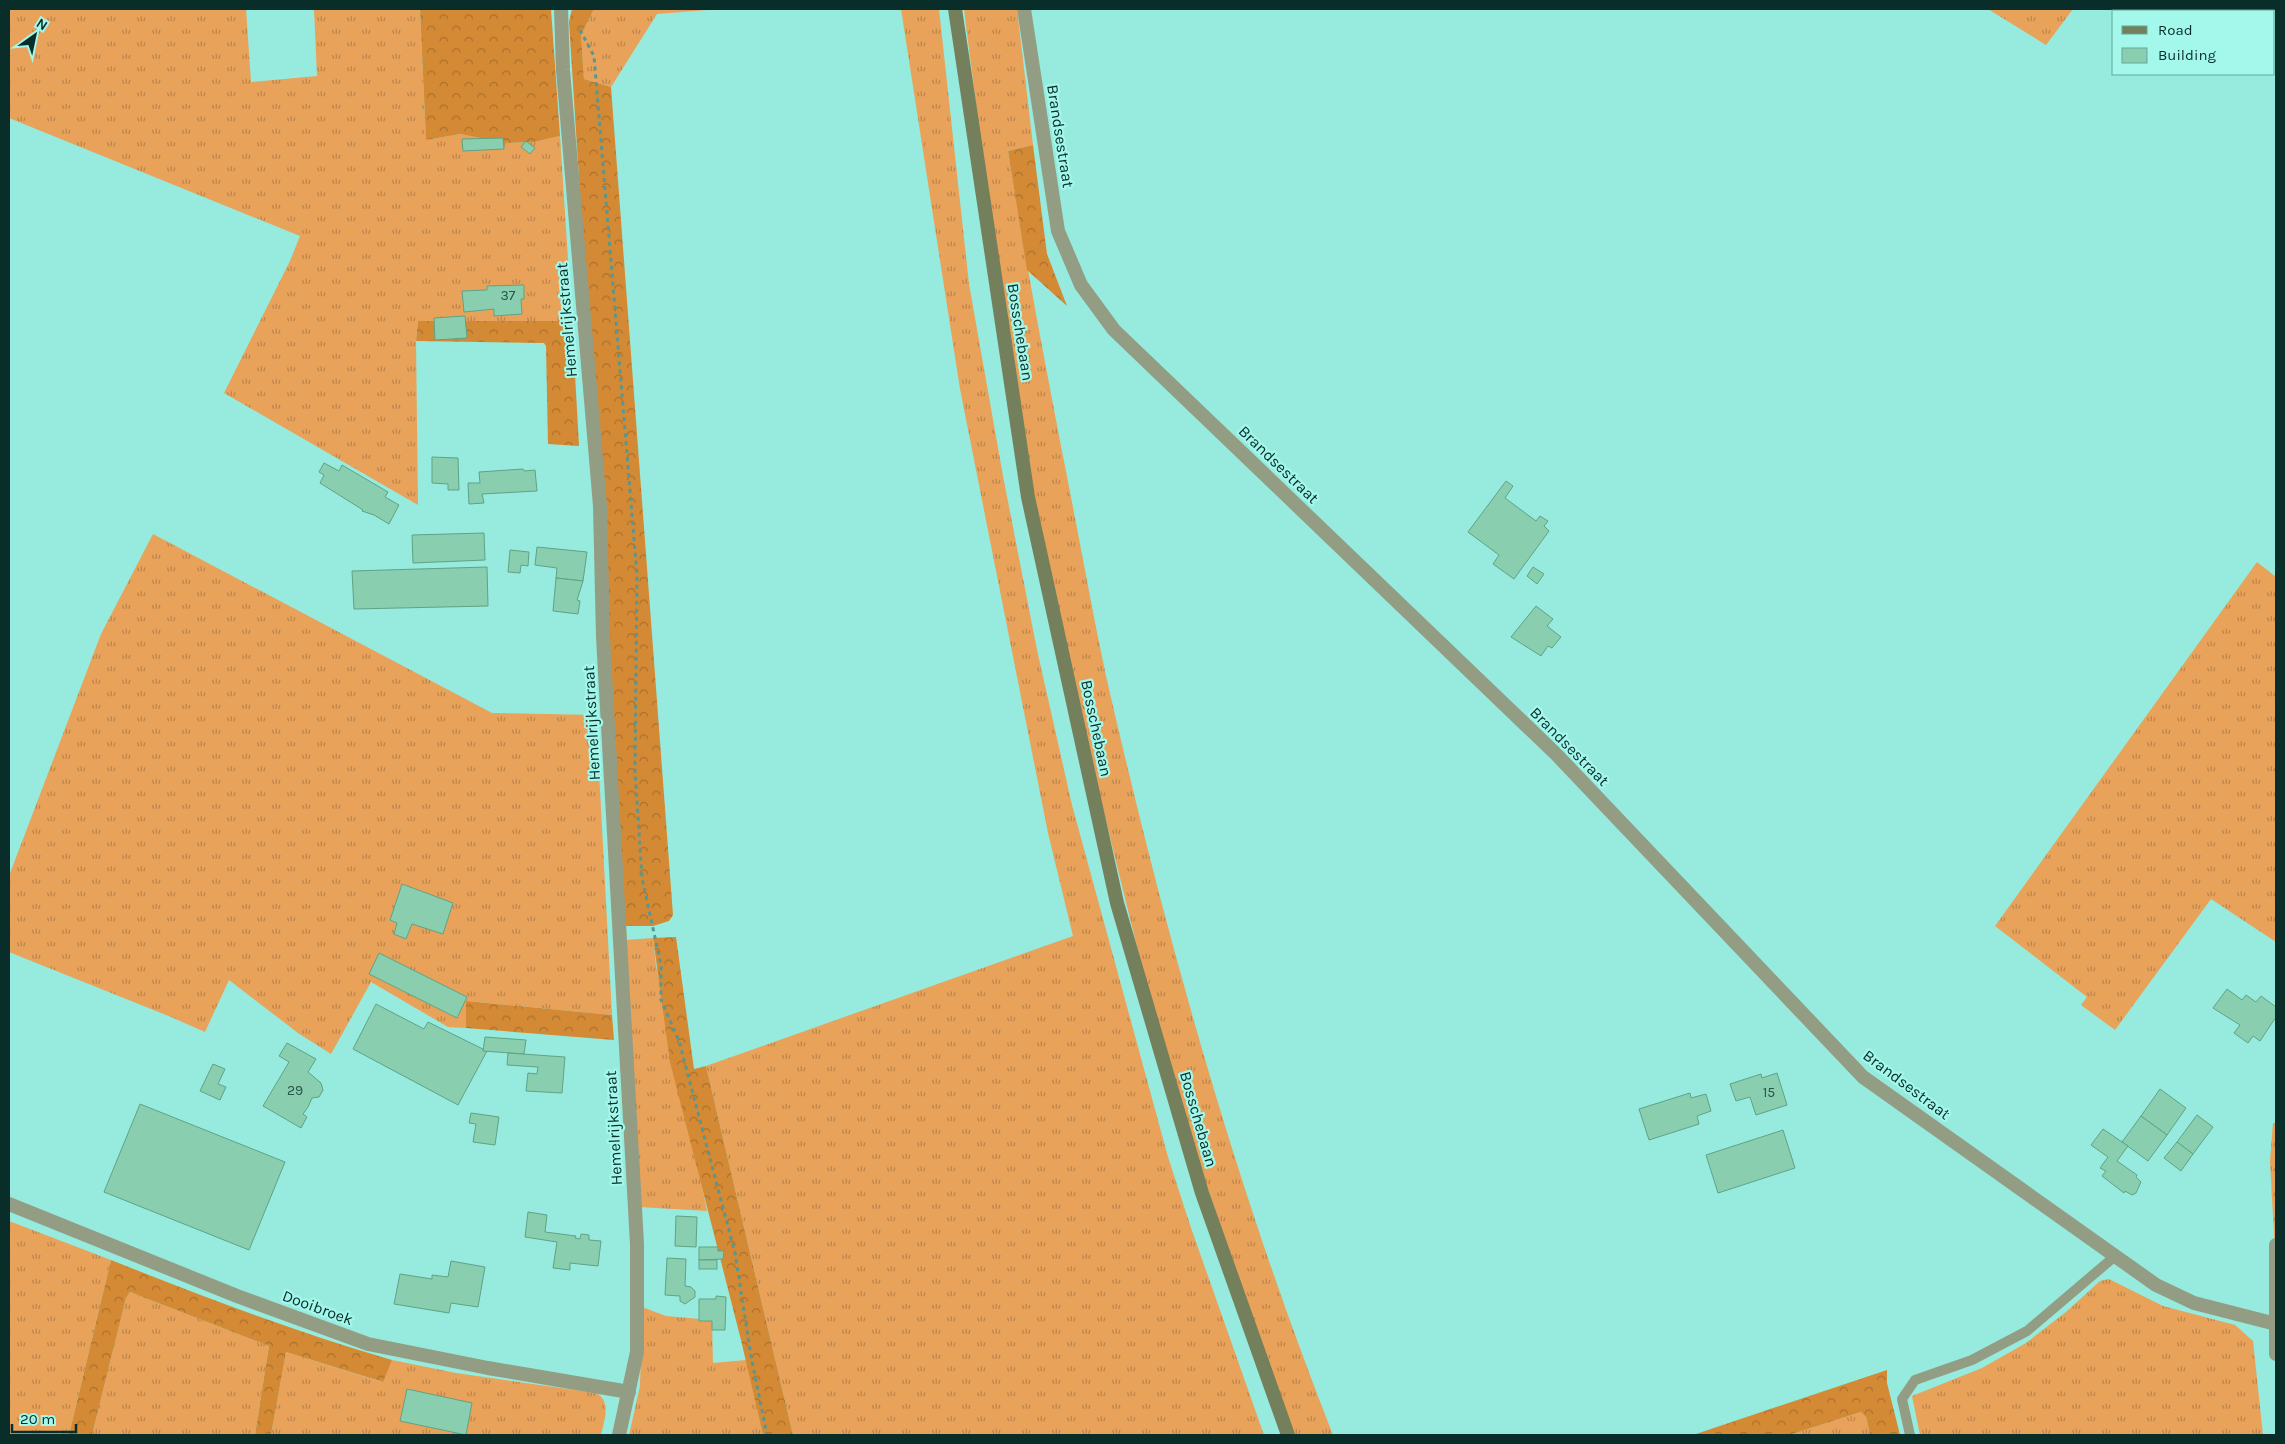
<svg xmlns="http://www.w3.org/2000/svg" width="2285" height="1444" font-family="Karla,sans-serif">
<defs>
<pattern id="grass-tufts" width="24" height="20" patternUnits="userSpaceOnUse" patternTransform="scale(1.25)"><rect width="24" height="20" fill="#e9a25a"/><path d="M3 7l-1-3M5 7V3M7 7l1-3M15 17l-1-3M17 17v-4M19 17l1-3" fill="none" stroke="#bb844b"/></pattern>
<pattern id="forest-crowns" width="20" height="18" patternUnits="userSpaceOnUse" patternTransform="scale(1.25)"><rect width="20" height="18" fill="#d48935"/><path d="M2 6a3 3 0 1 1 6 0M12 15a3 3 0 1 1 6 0" fill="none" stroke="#aa702d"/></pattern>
</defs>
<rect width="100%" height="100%" fill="#96eade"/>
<g fill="url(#grass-tufts)">
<polygon points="9,9 246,9 251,82 317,76 314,9 420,9 426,140 460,134 505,143 534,142 560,136 572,321 418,321 416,341 418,505 224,393 290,261 300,236 9,118"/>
<polygon points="594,9 720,9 657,14 611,87 584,79 581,35"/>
<polygon points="901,9 939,9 969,284 1003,476 1037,650 1072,805 1168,1157 1190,1225 1264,1435 793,1435 706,1066 1073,936 1048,833 960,389"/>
<path d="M964,9H1017L1033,145L1008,151C1026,266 1048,379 1070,492C1082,553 1093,615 1106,676C1165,934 1236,1189 1333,1435H1295L1229,1255L1190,1133L1143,971L1092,764L1034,497L1003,320Z"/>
<polygon points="1988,9 2073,9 2046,45"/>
<polygon points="153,534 492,713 596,715 612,1015 467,1001 466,1028 448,1027 371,982 331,1054 298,1033 229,980 205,1032 171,1017 9,952 9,876 101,634"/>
<polygon points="2257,562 2276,577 2276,942 2211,899 2115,1030 2081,1005 2087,997 1995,926"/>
<polygon points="653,938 656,966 707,1211 639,1207 625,940"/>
<polygon points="2273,1123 2276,1123 2276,1271 2270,1161"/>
<polygon points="9,1221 111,1260 69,1435 9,1435"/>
<polygon points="2109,1279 2163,1306 2235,1325 2253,1341 2263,1435 1920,1435 1912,1396 1982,1368 2026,1343 2066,1312 2100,1281"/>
<polygon points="130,1292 269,1346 255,1435 92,1435 126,1298"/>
<polygon points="642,1307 666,1316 712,1320 713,1363 746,1360 763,1435 629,1435 640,1386"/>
<path d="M286,1352L382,1382L392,1360L456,1373L596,1393C612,1401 604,1421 601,1435H271Z"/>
<polygon points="1861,1412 1866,1417 1870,1435 1789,1435"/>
</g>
<g fill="url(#forest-crowns)">
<polygon points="420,9 551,9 560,136 534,142 505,143 460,134 426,140"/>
<polygon points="572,9 594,9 581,35 584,79 611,87 673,915 669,921 653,926 624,926 599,492 569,22"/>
<polygon points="1033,145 1047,254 1067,306 1027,270 1008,151"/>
<polygon points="418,321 572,321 579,446 548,444 546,346 544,343 416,341"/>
<polygon points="676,937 694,1069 706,1066 793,1435 763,1435 741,1340 670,1062 653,938"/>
<polygon points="466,1001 612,1015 614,1040 466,1028"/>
<path d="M111,1260C204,1297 296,1332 392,1360L383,1382L286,1352L271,1435H255L269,1346L130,1292L126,1298L92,1435H69Z"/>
<polygon points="1887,1370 1887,1383 1900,1435 1870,1435 1866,1417 1861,1412 1789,1435 1693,1435"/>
</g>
<g fill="#89ceaf" stroke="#5ea385">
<polygon points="503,138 504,149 463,151 462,139"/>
<polygon points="526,141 535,148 530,154 521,147"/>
<polygon points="524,285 524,299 521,299 522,314 494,316 494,309 464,312 462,291 487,290 487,286"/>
<polygon points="465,316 467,338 435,340 434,318"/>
<polygon points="432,457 458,458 459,490 448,490 448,484 432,483"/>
<polygon points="324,463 339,471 342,465 388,492 385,497 399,505 389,524 374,515 362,511 363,510 320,483 324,475 319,472"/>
<polygon points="523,469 524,471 535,470 537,491 482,494 484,503 469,504 468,483 480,483 479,472"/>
<polygon points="1506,481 1513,486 1505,498 1536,521 1540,516 1548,521 1544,526 1549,531 1514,579 1493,564 1499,555 1468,532"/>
<polygon points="484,533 485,560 413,563 412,535"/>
<polygon points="537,547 587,552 583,581 556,578 557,568 535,565"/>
<polygon points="510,550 529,552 528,566 521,565 520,573 508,572"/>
<polygon points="487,567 488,606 354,609 352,571"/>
<polygon points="1533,567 1544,574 1537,584 1527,576"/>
<polygon points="556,578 583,581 577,600 580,601 578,614 553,611"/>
<polygon points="1536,606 1553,619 1547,626 1561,637 1552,648 1548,646 1541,656 1511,637"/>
<polygon points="402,884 453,903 443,934 412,924 406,939 394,934 397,923 390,920"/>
<polygon points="379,953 467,997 457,1018 369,974"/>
<polygon points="2227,989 2242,1000 2246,995 2256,1002 2261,996 2276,1007 2276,1017 2260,1041 2253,1036 2248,1043 2234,1033 2240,1025 2213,1008"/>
<polygon points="376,1004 424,1029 428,1022 487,1051 458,1105 353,1049"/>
<polygon points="485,1037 526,1040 524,1054 483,1051"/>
<polygon points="287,1043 316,1059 308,1072 321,1083 323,1090 319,1097 312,1098 308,1107 303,1114 307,1117 301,1128 263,1106 289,1062 279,1056"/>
<polygon points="508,1053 565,1057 562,1093 526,1091 528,1073 537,1074 538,1067 507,1065"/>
<polygon points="213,1064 225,1069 218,1084 226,1087 220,1100 200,1091"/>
<polygon points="1777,1073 1787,1105 1756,1115 1750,1097 1736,1101 1730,1084 1761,1074 1762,1078"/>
<polygon points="2160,1089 2186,1108 2167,1135 2141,1116"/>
<polygon points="1690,1093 1691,1098 1706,1094 1711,1111 1697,1116 1699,1124 1649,1140 1639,1109"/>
<polygon points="140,1104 285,1162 249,1250 104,1192"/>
<polygon points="471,1113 499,1117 495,1145 473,1142 476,1124 469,1123"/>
<polygon points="2197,1115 2213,1127 2193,1154 2177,1142"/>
<polygon points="2141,1116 2167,1135 2148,1161 2122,1142"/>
<polygon points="2103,1129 2128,1146 2117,1161 2137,1175 2136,1177 2141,1182 2136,1193 2132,1195 2125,1191 2124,1193 2102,1176 2106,1171 2100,1168 2108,1157 2091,1145"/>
<polygon points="1783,1130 1795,1168 1718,1193 1706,1155"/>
<polygon points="2177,1142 2193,1154 2181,1171 2164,1158"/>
<polygon points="528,1212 547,1215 545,1232 576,1236 575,1238 580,1239 581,1234 589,1235 589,1240 601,1241 598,1266 570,1263 570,1270 553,1268 557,1242 525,1237"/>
<polygon points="676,1216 697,1217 696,1247 675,1246"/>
<polygon points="699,1247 718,1247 718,1251 724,1251 723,1259 699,1260"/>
<polygon points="667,1258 686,1259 685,1286 691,1287 695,1291 695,1297 685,1304 680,1301 680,1296 665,1295"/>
<rect x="699" y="1260" width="18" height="9"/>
<polygon points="451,1261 485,1267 478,1307 451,1303 449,1313 394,1304 400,1274 432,1279 432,1275 448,1277"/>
<polygon points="716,1296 726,1297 725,1330 712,1330 712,1321 699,1321 699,1299 716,1299"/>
<polygon points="407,1389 472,1403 466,1435 400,1421"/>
</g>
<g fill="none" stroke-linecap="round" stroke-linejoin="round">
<polyline stroke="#58978f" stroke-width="3" stroke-dasharray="4 4" stroke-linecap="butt" points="580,30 594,56 637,575 635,770 642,878 661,965 661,1000 679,1041 735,1253 751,1356 767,1435"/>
<polyline stroke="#939d84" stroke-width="10" points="1910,1435 1902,1399 1915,1380 1972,1360 2027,1331 2114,1257"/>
<g stroke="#939d84" stroke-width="14">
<polyline points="561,9 563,70 600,506 603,637 637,1244 637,1352 619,1435"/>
<polyline points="1024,9 1058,231 1081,285 1114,330 1556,754 1863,1077 2156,1285 2194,1303 2276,1324"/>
<polyline points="9,1204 237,1296 368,1344 488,1368 629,1392"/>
<polyline points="2276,1245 2276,1354"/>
</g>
<polyline stroke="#73805b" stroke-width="14" points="955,9 1028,497 1117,903 1202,1193 1288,1435"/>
</g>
<g text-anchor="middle" stroke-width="4.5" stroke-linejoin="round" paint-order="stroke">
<g font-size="14" fill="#29564b">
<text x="508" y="300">37</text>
<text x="295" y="1095">29</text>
<text x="1769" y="1097">15</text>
</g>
<g font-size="16" fill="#092e2a" stroke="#a3f7eb">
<text transform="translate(1061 136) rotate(81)" y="6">Brandsestraat</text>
<text transform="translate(566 320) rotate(-95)" y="6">Hemelrijkstraat</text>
<text transform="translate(1021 332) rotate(81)" y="6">Bosschebaan</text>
<text transform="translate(1279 464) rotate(44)" y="6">Brandsestraat</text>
<text transform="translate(591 723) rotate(-93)" y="6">Hemelrijkstraat</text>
<text transform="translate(1097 728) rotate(78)" y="6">Bosschebaan</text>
<text transform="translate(1570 746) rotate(45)" y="6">Brandsestraat</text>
<text transform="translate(1907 1084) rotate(37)" y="6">Brandsestraat</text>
<text transform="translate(1199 1119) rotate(74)" y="6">Bosschebaan</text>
<text transform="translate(613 1128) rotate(-93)" y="6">Hemelrijkstraat</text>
<text transform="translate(318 1307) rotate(20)" y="6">Dooibroek</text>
</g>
</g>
<rect width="2285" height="1444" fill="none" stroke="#092e2a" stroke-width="20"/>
<rect x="2112" y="10" width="162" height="65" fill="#a3f7eb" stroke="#65a79e"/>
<rect x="2122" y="26" width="25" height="8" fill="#73805b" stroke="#65a79e"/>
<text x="2158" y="35" font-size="15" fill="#092e2a">Road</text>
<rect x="2122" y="48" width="25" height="15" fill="#89ceaf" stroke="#65a79e"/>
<text x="2158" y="60" font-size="15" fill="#092e2a">Building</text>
<g transform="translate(35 35) rotate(33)" stroke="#a3f7eb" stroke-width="4" paint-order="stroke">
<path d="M0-4L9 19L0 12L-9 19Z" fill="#092e2a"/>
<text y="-8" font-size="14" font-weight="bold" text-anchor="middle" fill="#092e2a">N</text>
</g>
<path d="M12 1424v8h64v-8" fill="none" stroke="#092e2a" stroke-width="2.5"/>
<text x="20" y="1424" font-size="15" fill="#092e2a" stroke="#a3f7eb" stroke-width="4" paint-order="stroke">20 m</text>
</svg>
